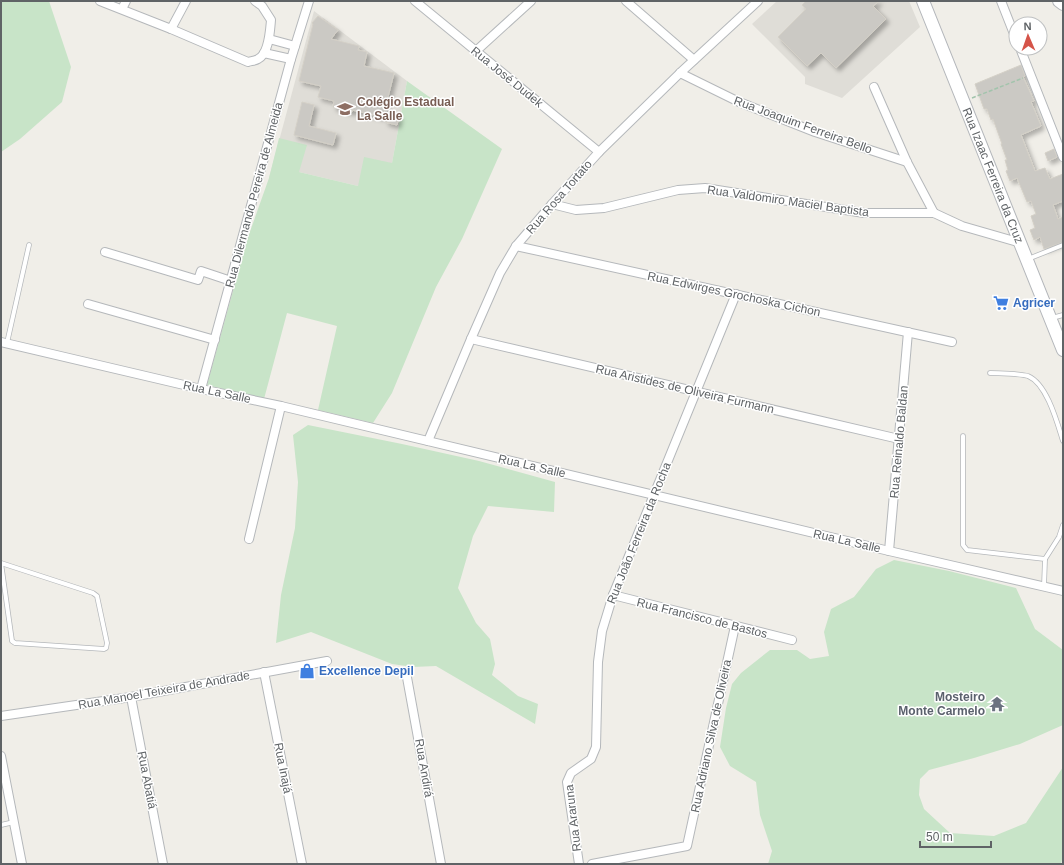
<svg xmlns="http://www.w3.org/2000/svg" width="1064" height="865" font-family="Arial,sans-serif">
<defs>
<filter id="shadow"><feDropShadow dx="3.5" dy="3.5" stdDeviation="2" flood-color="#0004"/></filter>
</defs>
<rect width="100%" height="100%" fill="#f0eee8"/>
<g fill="#dfddd7">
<polygon points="777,1 909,1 920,27 842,98 805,84 805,77 752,24"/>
<polygon points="314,11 407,81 392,163 358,186 299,172 269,178"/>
</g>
<g fill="#c8e4c8">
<polygon points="1,1 49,1 71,67 62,102 20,139 1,152"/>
<polygon points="407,81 502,149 462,239 436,287 392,393 373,423 318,410 337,326 287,313 264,399 207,385 247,240 269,178 279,138 307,145 299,172 358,186 364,157 392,163"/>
<polygon points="308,425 402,444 479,461 555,482 554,512 488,506 473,536 458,588 476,623 490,639 495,664 492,675 518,696 538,704 535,724 436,666 413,667 392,664 311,632 276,643 281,595 295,528 298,482 293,435"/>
<polygon points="894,560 949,571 1016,588 1035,629 1063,650 1063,725 1020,744 974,758 929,770 920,779 919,795 924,809 950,833 994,836 1026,823 1063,767 1063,855 1061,864 768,864 772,851 760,815 756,782 730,766 720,747 726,708 732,684 741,673 770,650 797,650 810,659 829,656 824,632 831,609 854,597 876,569"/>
</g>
<g fill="#cbc9c4" stroke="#d4d0c7" filter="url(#shadow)">
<polygon points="806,1 879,1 873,6 886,19 836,68 821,53 807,66 778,37 806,9 802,5"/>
<polygon points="318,16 338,30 331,39 359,46 358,50 367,52 364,66 394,73 383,117 352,110 352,112 333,107 334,101 318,97 321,86 299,81 313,24 312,23"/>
<polygon points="1021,65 1025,76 1023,77 1034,101 1031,102 1041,126 1021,135 1035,171 1045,168 1050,179 1063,174 1063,201 1053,205 1058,219 1063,217 1063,242 1044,249 1040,237 1034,240 1030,230 1035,228 1031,216 1036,214 1031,201 1027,202 1017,178 1010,181 1006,171 1008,170 1005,160 1007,160 1001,144 1002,144 993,119 991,120 987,109 984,109 975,84"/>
<polygon points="302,102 314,105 309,126 336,133 333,145 294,135"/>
<polygon points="387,113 399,116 397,125 385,122"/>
<polygon points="1054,149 1057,157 1048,161 1045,153"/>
</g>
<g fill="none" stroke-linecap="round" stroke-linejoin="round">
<defs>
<g id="lane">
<polyline points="1028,259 1063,245"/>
<polyline points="1052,318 1063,315"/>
<polyline points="7,343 29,245"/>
<path d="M990,373C998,373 1022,374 1028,376C1047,384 1057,422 1063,441"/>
<polyline points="963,436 963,545 967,550 1045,559 1044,586"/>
<polyline points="1045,559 1059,537 1063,525"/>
<polyline points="1,563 93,593 97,596 107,643 106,648 104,649 15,643 12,641 1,563"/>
<polyline points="1,825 14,822"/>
</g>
<g id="street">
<path d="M100,1L171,29L248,62C251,61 255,61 258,59C269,54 270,31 271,20L262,6L255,1"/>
<polyline points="415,1 599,152"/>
<polyline points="626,1 694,60"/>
<polyline points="1001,1 1016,39"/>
<polyline points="122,9 126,1"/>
<polyline points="171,29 186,1"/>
<polyline points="269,39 295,46"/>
<polyline points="1020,48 1063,157"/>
<polyline points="476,51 531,1"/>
<polyline points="264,53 291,59"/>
<polyline points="680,73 739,102 815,132 907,162"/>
<polyline points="874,87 907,162 934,213"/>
<polyline points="552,204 576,210 604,208 678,190 705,188 864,213 934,213 962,226 1021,243"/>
<polyline points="516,246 952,342"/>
<polyline points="105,252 198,280 201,271 231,281"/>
<polyline points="88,304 215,340"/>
<polyline points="471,339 899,439"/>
<polyline points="1,342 201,389 281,406 889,551 1063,591"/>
<polyline points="201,389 291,59 309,1"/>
<polyline points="428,441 471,339 500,273 516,246 552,204 599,152 680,73 758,1"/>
<polyline points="249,539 281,406"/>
<polyline points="889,551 908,332"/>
<polyline points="613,595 792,640"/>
<polyline points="264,672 302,864"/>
<polyline points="406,672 441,864"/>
<polyline points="131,697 163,864"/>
<polyline points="1,716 131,697 327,661"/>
<polyline points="1,756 22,864"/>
<polyline points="579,864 567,782 571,773 591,759 596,747 598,662 602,631 613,595 736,294"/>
<polyline points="592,864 687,846 735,626"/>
</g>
<g id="secondary">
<path id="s1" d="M923,1L1063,350"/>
<polyline points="1059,1 1063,4"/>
</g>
</defs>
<use href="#lane" stroke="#b5b8bb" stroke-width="5.5"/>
<use href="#street" stroke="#b5b8bb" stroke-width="10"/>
<use href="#secondary" stroke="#b4b7bb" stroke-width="14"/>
<polyline stroke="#a2c4ac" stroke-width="1.5" stroke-dasharray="4 2" stroke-linecap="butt" points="972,98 1023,78"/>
<use href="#lane" stroke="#fff" stroke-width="4"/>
<use href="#street" stroke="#fff" stroke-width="8"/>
<use href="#secondary" stroke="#fff" stroke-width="12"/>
</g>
<defs>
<symbol id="school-bare" viewBox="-9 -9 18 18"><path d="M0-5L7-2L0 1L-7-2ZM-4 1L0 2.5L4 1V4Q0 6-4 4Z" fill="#8d6e63" stroke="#fff" stroke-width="2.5" paint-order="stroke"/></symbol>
<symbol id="supermarket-bare" viewBox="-9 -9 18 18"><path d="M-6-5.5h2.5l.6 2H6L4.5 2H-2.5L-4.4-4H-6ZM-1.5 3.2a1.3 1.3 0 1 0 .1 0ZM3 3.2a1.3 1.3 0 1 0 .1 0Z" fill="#3f7fe0" stroke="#fff" stroke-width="2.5" paint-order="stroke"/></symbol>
<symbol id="shop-bare" viewBox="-9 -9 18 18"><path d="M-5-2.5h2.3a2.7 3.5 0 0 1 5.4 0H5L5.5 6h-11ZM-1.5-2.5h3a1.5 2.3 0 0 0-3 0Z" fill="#3f7fe0" stroke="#fff" stroke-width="2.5" paint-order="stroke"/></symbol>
<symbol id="temple-bare" viewBox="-9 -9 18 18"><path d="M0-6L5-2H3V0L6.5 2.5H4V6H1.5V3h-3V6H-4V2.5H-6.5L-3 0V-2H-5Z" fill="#6b7280" stroke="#fff" stroke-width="2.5" paint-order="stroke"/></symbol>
</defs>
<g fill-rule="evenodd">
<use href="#school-bare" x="334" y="98" width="22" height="22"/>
<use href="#supermarket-bare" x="990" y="292" width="22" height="22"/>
<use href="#shop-bare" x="296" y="660" width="22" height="22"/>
<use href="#temple-bare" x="986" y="693" width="22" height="22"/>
</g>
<g text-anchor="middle" stroke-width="3" stroke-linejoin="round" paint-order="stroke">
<g font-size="12" fill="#5f6366" stroke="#fff">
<text transform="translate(507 77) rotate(39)" y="4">Rua José Dudek</text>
<text transform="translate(803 125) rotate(20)" y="4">Rua Joaquim Ferreira Bello</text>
<text dy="4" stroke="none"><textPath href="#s1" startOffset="188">Rua Izaac Ferreira da Cruz</textPath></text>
<text transform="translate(254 195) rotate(-75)" y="4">Rua Dilermando Pereira de Almeida</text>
<text transform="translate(559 197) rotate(-49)" y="4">Rua Rosa Tortato</text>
<text transform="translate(788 201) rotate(8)" y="4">Rua Valdomiro Maciel Baptista</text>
<text transform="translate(734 294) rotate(12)" y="4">Rua Edwirges Grochoska Cichon</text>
<text transform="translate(685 389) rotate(13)" y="4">Rua Aristides de Oliveira Furmann</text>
<text transform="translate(217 392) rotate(12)" y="4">Rua La Salle</text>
<text transform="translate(899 442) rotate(-85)" y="4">Rua Reinaldo Baldan</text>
<text transform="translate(532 466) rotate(13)" y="4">Rua La Salle</text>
<text transform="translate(639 533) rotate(-68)" y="4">Rua João Ferreira da Rocha</text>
<text transform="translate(847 541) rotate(13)" y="4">Rua La Salle</text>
<text transform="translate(702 618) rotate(14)" y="4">Rua Francisco de Bastos</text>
<text transform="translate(164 690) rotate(-10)" y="4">Rua Manoel Teixeira de Andrade</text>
<text transform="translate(711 736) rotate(-78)" y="4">Rua Adriano Silva de Oliveira</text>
<text transform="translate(283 768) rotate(79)" y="4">Rua Inajá</text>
<text transform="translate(424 768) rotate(80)" y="4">Rua Andirá</text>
<text transform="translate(147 780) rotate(79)" y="4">Rua Abatiá</text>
<text transform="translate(573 818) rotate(-97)" y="4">Rua Araruna</text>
</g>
<g font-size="12" font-weight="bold" fill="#785e54" stroke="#fff" text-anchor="start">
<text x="357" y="106">Colégio Estadual<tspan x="357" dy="14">La Salle</tspan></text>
</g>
<g font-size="12" font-weight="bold" fill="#366cbe" stroke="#fff" text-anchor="start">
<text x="1013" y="307">Agricer</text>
<text x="319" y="675">Excellence Depil</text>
</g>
<g font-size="12" font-weight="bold" fill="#5b616d" stroke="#fff" text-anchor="end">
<text x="985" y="701">Mosteiro<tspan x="985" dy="14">Monte Carmelo</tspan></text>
</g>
</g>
<rect width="1064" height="865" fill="none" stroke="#5f6366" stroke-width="4"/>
<g transform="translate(1028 36) rotate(358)"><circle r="19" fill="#ffffff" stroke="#bfc1c2"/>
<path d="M0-3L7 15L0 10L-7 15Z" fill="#d55449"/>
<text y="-6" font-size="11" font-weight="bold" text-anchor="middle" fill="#5f6366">N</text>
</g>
<path d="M920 841v6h71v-6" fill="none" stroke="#5f6366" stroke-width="2"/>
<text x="926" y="841" font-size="12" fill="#5f6366" stroke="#ffffff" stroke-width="3" paint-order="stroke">50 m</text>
</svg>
